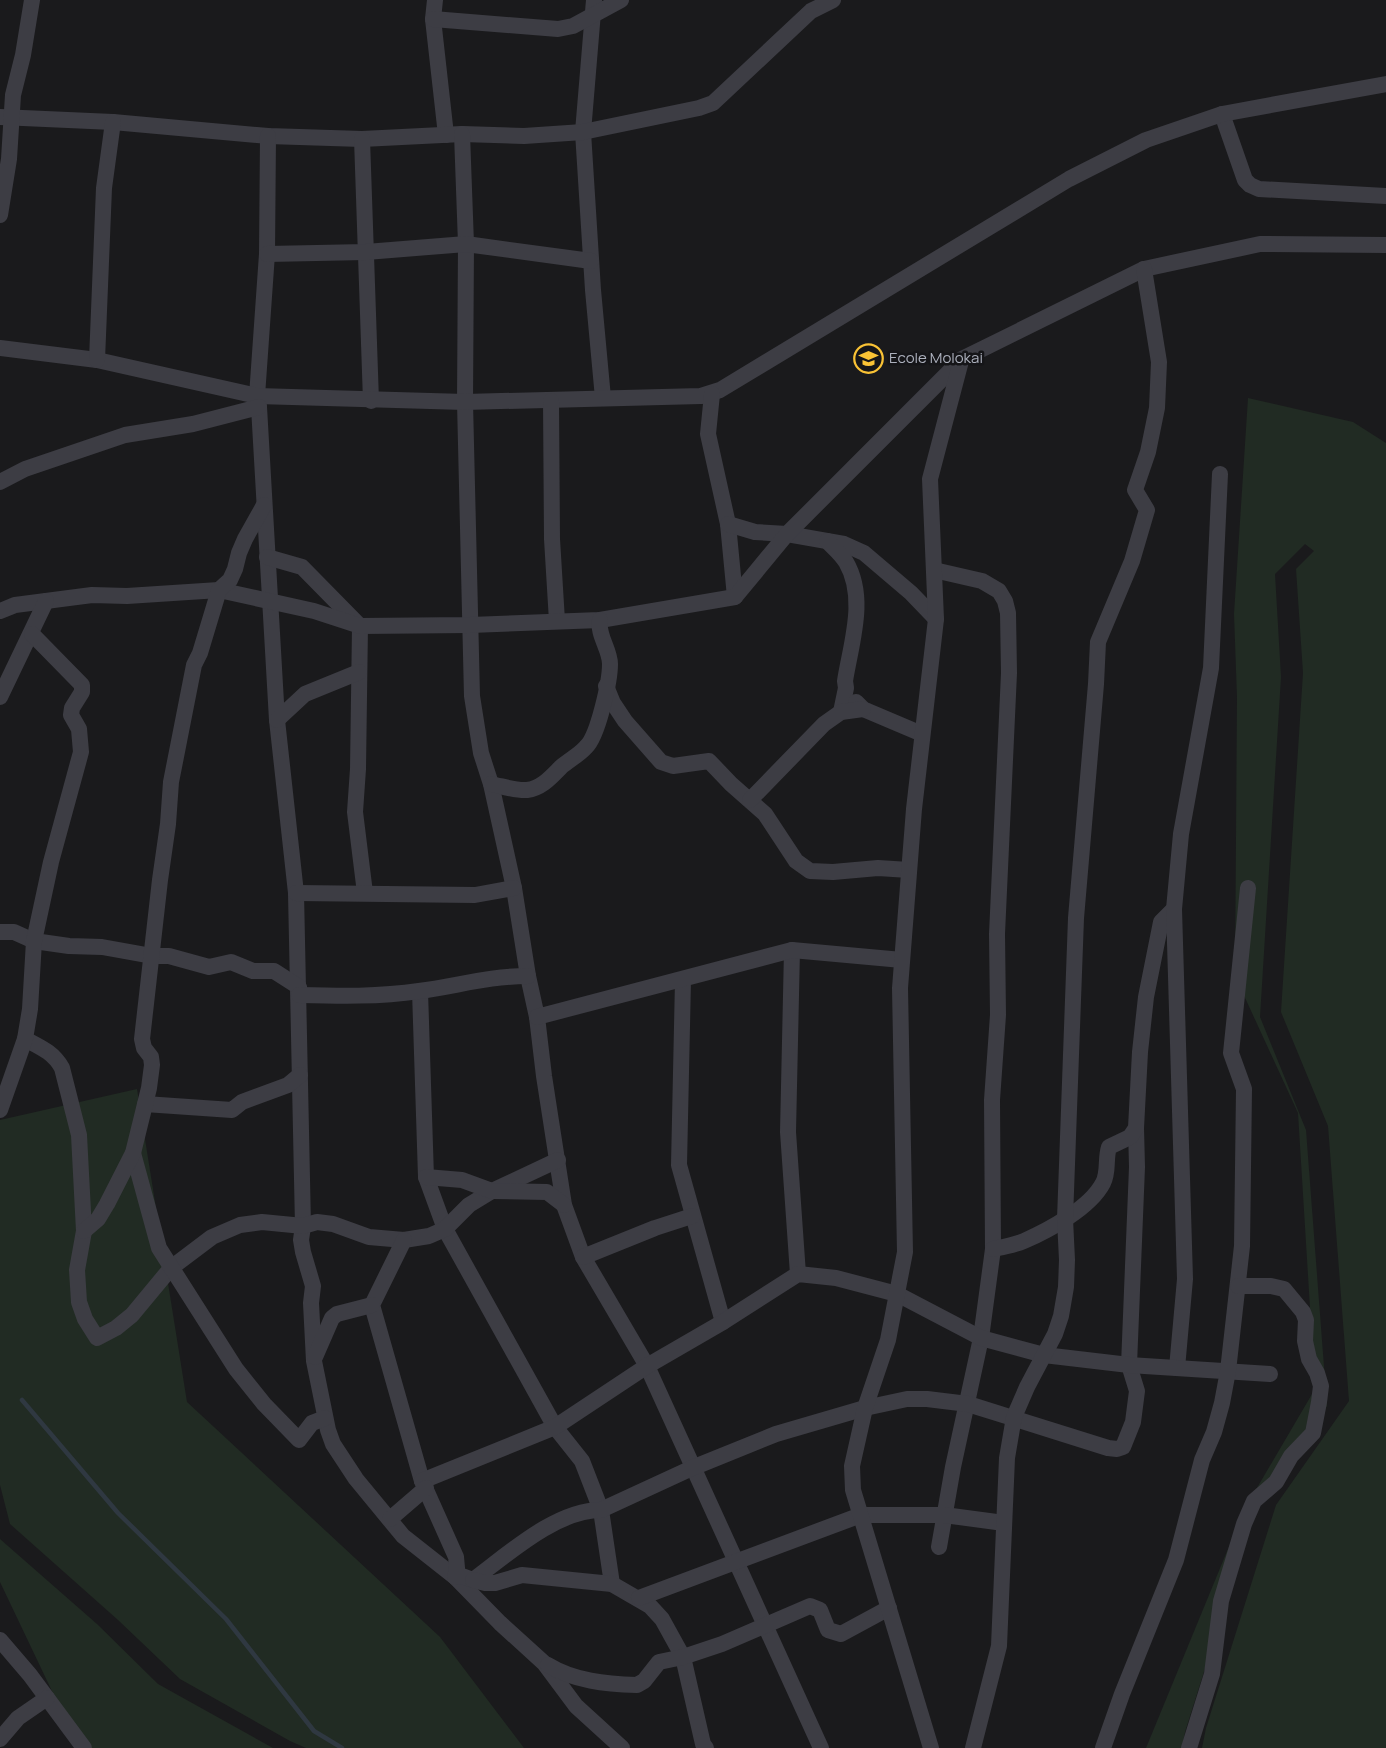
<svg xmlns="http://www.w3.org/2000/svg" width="1386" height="1748" font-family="Manrope,sans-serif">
<rect width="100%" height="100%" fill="#1a1a1c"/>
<g fill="#212b23">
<polygon points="1248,398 1353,422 1386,443 1386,1748 1202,1748 1206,1728 1276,1505 1349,1401 1328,1126 1281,1012 1303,673 1296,569 1314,551 1305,544 1275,574 1281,677 1260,1017 1306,1130 1327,1406 1255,1510 1185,1732 1182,1748 1146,1748 1244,1510 1315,1389 1298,1113 1235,976 1237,697 1234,614"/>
<polygon points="137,1089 187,1402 440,1637 524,1748 306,1748 290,1741 180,1679 118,1620 10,1524 0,1485 0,1120"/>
<polygon points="0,1539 97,1624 158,1684 273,1748 91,1748 70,1729 0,1582"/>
</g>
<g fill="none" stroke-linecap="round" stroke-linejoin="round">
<polyline stroke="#2f3841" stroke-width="4.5" points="22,1400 118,1513 226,1619 314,1731 342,1748"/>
<g stroke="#3d3d44" stroke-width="16">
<polyline points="435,0 433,19 446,135"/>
<polyline points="594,0 583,132 593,290 603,398"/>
<polyline points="433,19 558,29 573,26 621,0"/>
<polyline points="1222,114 1245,180 1250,185 1259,189 1386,196"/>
<polyline points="0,117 113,122 268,136 362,139 462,134 524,136 583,132 699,108 713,103 811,11 833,0"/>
<polyline points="462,134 466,244 465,402 472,696 481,753 491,784 514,888 528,976 537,1017 544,1076 564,1205 583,1257 647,1366 821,1748"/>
<polyline points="268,136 267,254 257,396 259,407 277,720 296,893 303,1226 301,1240 303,1252 313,1286 311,1303 314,1361 328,1430 333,1444 356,1479 403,1536 455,1577 500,1623 544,1663 576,1706 622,1748"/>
<polyline points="362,139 371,401"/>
<polyline points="0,215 9,159 13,95 23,55 32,0"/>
<polyline points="267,254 366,252 466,244 591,261"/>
<polyline points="0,348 97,360 257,396 465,402 701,396 720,390 1069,179 1146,140 1222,114 1386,84"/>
<polyline points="97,360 104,188 113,122"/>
<polyline points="712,394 708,434 728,524 735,597"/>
<polyline points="551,401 552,539 557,621"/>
<polyline points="0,482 25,469 125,435 193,424 259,407"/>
<polyline points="728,524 755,532 787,534 844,544 864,553 911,593 936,619"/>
<path d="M827,541C834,548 841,554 846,562C867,598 851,643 845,681L846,688L841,712"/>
<polyline points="267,557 302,567 360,626 358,769 355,812 365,893"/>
<polyline points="934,570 982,581 999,591 1005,601 1008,613 1009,673 997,934 998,1015 992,1100 993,1249 981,1338 953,1467 939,1547"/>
<polyline points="0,611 15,605 92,595 127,596 219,590 314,611 360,626 470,625 600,620 735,597 787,534 962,359 1144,269 1260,244 1386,245"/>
<polyline points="606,686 613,703 625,721 661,762 673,766 709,761 731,784 765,814 796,861 810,871 833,872 878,868 909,870"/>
<polyline points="0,697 46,601"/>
<polyline points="856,702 863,709 922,734"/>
<polyline points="277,720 305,694 359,672"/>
<path d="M491,784C502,786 516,791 527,790C542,788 551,777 561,767C569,760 579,755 586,747C598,736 610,681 610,664C610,649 597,635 600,620"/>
<polyline points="750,800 824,724 841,712 863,709"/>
<polyline points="296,893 475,895 514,888"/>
<polyline points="0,932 14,932 34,941 69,946 102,947 152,956 169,956 209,967 231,962 253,971 274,971 299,987"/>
<polyline points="792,950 788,1132 798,1274"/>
<polyline points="683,980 679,1165 723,1322"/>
<polyline points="420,991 426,1177 445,1229 555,1427 582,1461 601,1510 612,1584"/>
<path d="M299,995C339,996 379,997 419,991C457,986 489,976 528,976"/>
<polyline points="537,1017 792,950 902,960"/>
<path d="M25,1039C40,1047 53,1052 62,1068L79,1135L84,1231L77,1270L79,1302L85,1319L97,1338L116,1328L132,1315L171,1268L212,1237L240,1225L262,1222L303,1226L317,1222L333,1224L369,1237L404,1240L429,1236L445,1229L469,1205L492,1191L558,1160"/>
<polyline points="145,1104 232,1110 242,1102 288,1085 300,1075"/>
<polyline points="0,1110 25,1039 30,1009 34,941 51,862 81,752 79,729 71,715 72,708 82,692 82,685 32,634"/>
<polyline points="133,1153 159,1248 236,1369 264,1404 299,1440 312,1423 325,1418"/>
<polyline points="426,1177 462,1180 492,1191 547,1192 564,1205"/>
<polyline points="84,1231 98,1219 107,1204 133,1153 149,1088 152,1065 151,1057 144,1048 142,1039 160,880 168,824 171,782 194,665 200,653 219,590 230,580 235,569 239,553 245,539 264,505"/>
<path d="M404,1240L372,1305L422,1481L456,1557L457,1568L455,1577L462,1576L473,1580C508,1554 556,1510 601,1510L692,1468L776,1434L865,1408L907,1399H927L968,1404L1108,1448L1117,1449L1123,1447L1133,1422L1137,1391L1129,1365L1137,1167L1136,1128"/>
<path d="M993,1249C1003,1247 1015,1245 1024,1241C1049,1230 1090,1208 1103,1183C1109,1172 1105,1159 1109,1147L1130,1137L1136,1128L1140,1052L1146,997L1161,922L1174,909"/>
<polyline points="583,1257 655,1228 692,1216"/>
<polyline points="315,1357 332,1318 337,1314 372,1305"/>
<polyline points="1177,1368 1185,1279 1174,909 1181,834 1211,668 1220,474"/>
<polyline points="422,1481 555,1427 647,1366 723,1322 798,1274 836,1278 897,1294 981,1338 1044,1355 1129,1365 1270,1374"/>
<polyline points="390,1519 426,1488"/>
<polyline points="473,1580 485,1583 495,1583 522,1575 612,1584 650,1606 662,1619 683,1657 703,1744 706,1748"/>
<polyline points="639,1598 861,1515 944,1515 1004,1523"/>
<polyline points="0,1640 30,1675 84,1748"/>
<path d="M548,1665C574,1681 606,1684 637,1685L644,1681L659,1662L683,1657L722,1644L810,1606L820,1610L828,1630L841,1634L889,1608"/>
<polyline points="0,1739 18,1718 47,1698"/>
<polyline points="931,1748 853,1490 852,1466 865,1408 888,1340 905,1252 900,988 914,809 936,619 930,479 961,361"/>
<polyline points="973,1748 999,1646 1007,1458 1014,1417 1027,1387 1055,1334 1061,1316 1066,1287 1067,1260 1065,1219 1076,918 1096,684 1098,642 1132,561 1147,510 1135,490 1148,452 1157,408 1159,362 1144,269"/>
<polyline points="1103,1748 1122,1694 1176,1560 1202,1460 1214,1432 1222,1403 1228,1371 1242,1246 1244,1089 1231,1053 1248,888"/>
<polyline points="1189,1748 1212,1674 1221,1601 1244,1524 1254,1501 1276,1482 1291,1456 1313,1433 1319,1402 1321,1386 1317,1373 1309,1359 1305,1341 1306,1320 1303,1312 1284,1289 1271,1286 1238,1286"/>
</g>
</g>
<defs>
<symbol id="school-ring" viewBox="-11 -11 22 22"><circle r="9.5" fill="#151518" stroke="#f9c235" stroke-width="1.5"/><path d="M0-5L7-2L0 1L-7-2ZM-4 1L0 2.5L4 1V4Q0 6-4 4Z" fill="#f9c235"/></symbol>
</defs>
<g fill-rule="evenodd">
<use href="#school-ring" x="852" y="342" width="33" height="33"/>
</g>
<g text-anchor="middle" stroke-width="5" stroke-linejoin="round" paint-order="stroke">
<g font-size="15" fill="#acb0bc" stroke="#151518" text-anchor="start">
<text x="889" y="363">Ecole Molokai</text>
</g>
</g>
</svg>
